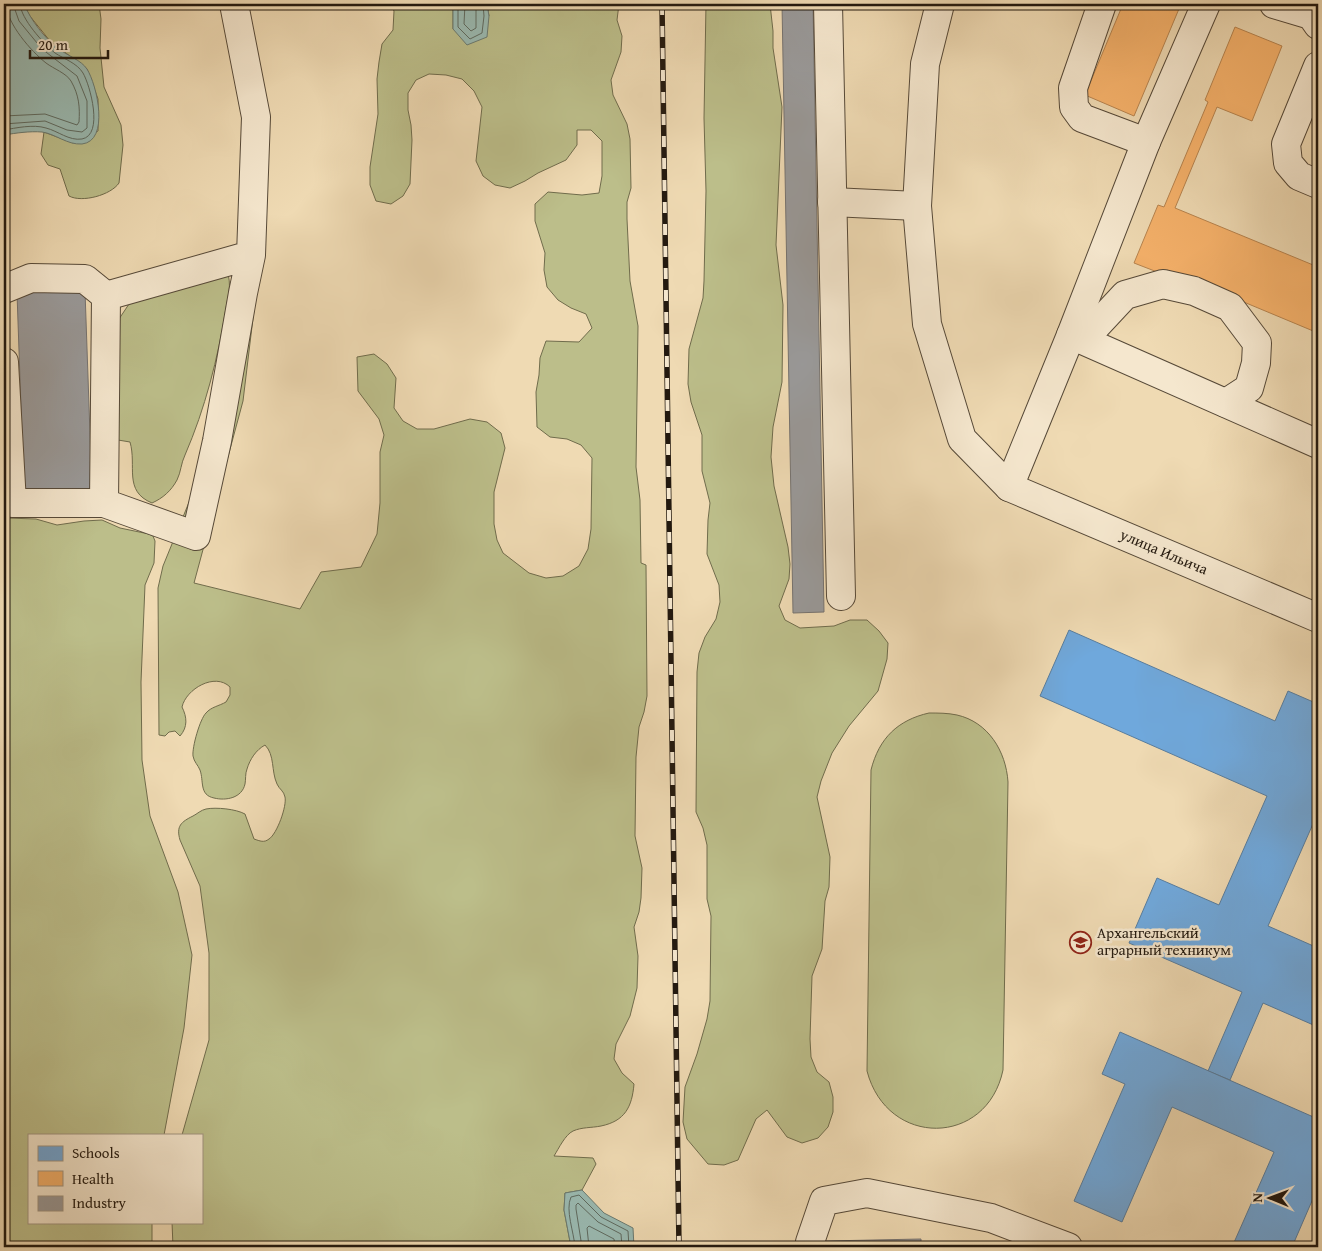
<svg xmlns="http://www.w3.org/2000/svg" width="1322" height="1251" font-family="'Gentium Book Plus',serif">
<rect width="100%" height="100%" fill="#efdab3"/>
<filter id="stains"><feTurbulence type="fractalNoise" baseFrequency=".004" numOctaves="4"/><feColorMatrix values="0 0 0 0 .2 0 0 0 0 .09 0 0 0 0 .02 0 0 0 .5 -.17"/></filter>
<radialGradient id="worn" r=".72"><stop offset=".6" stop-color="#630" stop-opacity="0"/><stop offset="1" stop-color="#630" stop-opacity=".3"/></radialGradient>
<g fill="#bcbe8a" stroke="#706c4c">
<path d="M24,4H99L101,19L100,48L104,87L121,125L123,145L119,183C111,195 82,203 69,196L60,169L48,165L41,154L44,132L73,143L98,131V99L87,69L50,41L29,15Z"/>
<path d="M391,4H453V29L489,16L487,4H619L617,20L622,36L621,52L611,80L613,95L627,124L630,139L631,188L627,202V219L630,281L638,326L636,467L640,500L641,563L646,565L647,696L644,712L639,727L636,757L635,836L642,868L641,898L639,912L634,927L638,956L637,988L630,1016L616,1044L614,1059L622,1073L634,1084C632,1107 625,1121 601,1126C591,1128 582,1127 573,1131C565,1135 559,1148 554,1156L593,1158L596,1164L582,1190L565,1193L564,1210L571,1247H173L172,1222H201V1135H182L209,1040V953L200,886L180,840C176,826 181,822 193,816C197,814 201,810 206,809C216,807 236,809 245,814L254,839C260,841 264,843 269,839C277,834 287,806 285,797C284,791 279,789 277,784C271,771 275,755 265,745C256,750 250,759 247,769C245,774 246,779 245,784C242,798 226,801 214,798C199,795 204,781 200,770C198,765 194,762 193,756C192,747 200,719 206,713C211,707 219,706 226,702L230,695V687C215,672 186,689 182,707C187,717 188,727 180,736L175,731L169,732L165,736L159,735L158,588L163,566L194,490L264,227L243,401L194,583L300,609L321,572L361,567L377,534L380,503V452L384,435L379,419L358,391L357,357L374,354L387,364L396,378L394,408L403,421L417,429H434L470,419L487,422L501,433L505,448L494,492V524L497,540L503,553L529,573L546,578L563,576L579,566L588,549L591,529L592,458L581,445L567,439L550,437L537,427L536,392L539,375L540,358L546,341L579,342L592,328L586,314L571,308L558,300L547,287L544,270L545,253L535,221V204L548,192L582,195L599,193L602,176V141L591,130H577V145L566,160L538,173L525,181L510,188L495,185L483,176L476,161L482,107L474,91L462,79L446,75L429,74L416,80L408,93V110L411,125L412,140L410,184L403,196L391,204L376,201L370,185V167L378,114L377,79L379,62L382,44L393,30L394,11Z"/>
<polygon points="706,4 770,4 773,31 773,48 782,107 776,245 783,305 782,382 773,427 771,457 774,486 788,547 790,564 789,579 779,606 785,620 800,628 834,626 850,620 867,620 879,631 888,643 887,659 878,691 849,726 832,753 821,781 817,797 830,857 829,887 825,901 822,949 812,976 810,1039 811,1057 817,1072 829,1082 833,1097 833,1112 828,1127 818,1138 802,1143 787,1137 767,1110 756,1119 738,1160 724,1165 708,1164 687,1139 683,1122 685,1087 697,1054 707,1019 710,1001 711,916 707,899 707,845 703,828 696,812 697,672 699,653 705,637 716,619 720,602 719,585 707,554 708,520 710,503 702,471 702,435 691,402 688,384 689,349 703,298 704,281 706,191 704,118"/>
<path d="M227,271C232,285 228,295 226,308C218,358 205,409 185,455C181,463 181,472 177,480C171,491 163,498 152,503C123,491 137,466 130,442L112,439L119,319L131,301Z"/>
<polygon points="7,518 36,519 57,525 84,521 102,520 120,528 149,534 153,536 155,541 154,563 145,585 141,682 142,760 150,816 178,892 192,955 184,1028 164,1135 29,1135 29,1222 152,1222 152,1247 4,1247 4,519"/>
<path d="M929,713C938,713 948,713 957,715C988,722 1006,751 1008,782L1003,1070C987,1147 887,1148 867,1071L871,770C879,738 898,720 929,713Z"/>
</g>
<g fill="#9abab2" stroke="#6a7a71">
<path d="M4,4H24C31,20 44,38 59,49C68,56 81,60 87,69C97,85 110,141 82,144C67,145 56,134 42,132C30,131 16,133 4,135Z"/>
<polygon points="453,4 487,4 489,16 487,37 467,45 453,29"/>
<polygon points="582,1190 604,1213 633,1228 634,1247 571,1247 564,1210 565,1193"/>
</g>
<g fill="#6fa8dc" stroke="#587d9e">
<polygon points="1069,630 1275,721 1288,691 1318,704 1318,818 1316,817 1268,926 1318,948 1318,1027 1263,1003 1230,1080 1208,1071 1242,992 1129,943 1157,878 1219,905 1267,796 1040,696"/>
<polygon points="1120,1032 1318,1119 1318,1187 1292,1247 1232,1247 1274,1152 1172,1107 1122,1222 1074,1201 1125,1084 1102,1074"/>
</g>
<g fill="#f6b26b" stroke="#b7844f">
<polygon points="1123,4 1181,4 1134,116 1085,95"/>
<polygon points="1235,27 1282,46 1252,121 1217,107 1175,208 1318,267 1318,333 1167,270 1165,275 1134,263 1158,205 1164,207 1208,102 1205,100"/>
</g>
<g fill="#999" stroke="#767370">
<polygon points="782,4 813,4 824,612 793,613"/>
<polygon points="85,291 92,492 24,494 17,293"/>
<polygon points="921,1239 921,1247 826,1247 826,1241"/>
</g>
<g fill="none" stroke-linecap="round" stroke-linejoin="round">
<g stroke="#5e6a60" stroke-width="1">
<polyline points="458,4 458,27 470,39 482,33 484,16 483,4"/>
<polyline points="465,4 464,24 471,31 476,28 476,4"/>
<path d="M4,116L45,114L77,125L79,122C80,107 79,95 71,81C66,73 54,69 46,63C31,51 7,24 6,4"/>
<polyline points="4,124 45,121 67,130 82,132 87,128 87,101 77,76 42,49 19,21 13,4"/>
<path d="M4,130C16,128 33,124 46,128C58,131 69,141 82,139C104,135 90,85 83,73C77,63 64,59 55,53C43,43 21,19 20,4"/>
<path d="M575,1247C574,1232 565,1210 571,1197L579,1195L601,1217L628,1231L629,1247"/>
<polyline points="582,1247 576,1209 576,1205 578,1203 598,1222 621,1234 622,1247"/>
<polyline points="589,1247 587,1228 589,1226 614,1239 615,1247"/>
</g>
<defs>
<g id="minor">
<polyline points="234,4 256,117 251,255 243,293 217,441 196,536 104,503 106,296 251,255"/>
<polyline points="828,4 841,596"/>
<polyline points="940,4 925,64 917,206 927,324 962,439 1009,487 1318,618"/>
<polyline points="1102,4 1073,88 1074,107 1082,118 1146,142"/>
<polyline points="1274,4 1311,15 1318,25"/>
<polyline points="1318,66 1286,144 1288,163 1299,176 1318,184"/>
<polyline points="832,202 917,206"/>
<polyline points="4,289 31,278 85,279 106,296"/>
<polyline points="1071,335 1318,444"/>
<polyline points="1083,340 1125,295 1163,284 1194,291 1230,307 1257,343 1256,363 1249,388 1226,403"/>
<polyline points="4,362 12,503 104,503"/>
<polyline points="1009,487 1071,335 1146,142 1206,4"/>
<polyline points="810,1247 810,1242 824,1201 867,1193 991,1218 1068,1247"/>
</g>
</defs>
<use href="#minor" stroke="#564938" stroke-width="30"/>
<use href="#minor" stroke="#f5e7ce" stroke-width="28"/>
<defs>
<polyline id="rail" points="662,4 679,1247"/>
</defs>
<use href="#rail" stroke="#23190f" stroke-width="5.5"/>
<use href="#rail" stroke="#f5e7ce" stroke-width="4" stroke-dasharray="11" stroke-linecap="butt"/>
</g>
<defs>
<symbol id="university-ring" viewBox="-11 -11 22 22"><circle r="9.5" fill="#f5e7ce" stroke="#8f2418" stroke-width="1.5"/><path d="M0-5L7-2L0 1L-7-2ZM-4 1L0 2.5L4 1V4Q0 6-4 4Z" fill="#8f2418"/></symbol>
</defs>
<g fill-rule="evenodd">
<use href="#university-ring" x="1068" y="930" width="25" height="25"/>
</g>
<g text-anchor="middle" stroke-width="5" stroke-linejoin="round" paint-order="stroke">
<g font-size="15" fill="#23190f" stroke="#f5e7ce">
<text transform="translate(1164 552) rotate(23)" y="5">улица Ильича</text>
</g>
<g font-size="15" fill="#23190f" stroke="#f5e7ce" text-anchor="start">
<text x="1097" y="938">Архангельский<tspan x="1097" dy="17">аграрный техникум</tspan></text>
</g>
</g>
<rect width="1322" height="1251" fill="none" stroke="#efdab3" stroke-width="20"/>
<rect x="5" y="5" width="1312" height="1241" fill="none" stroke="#23190f" stroke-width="2.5"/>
<rect x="10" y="10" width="1302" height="1231" fill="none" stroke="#23190f"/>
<rect x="28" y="1134" width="175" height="90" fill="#f5e7ce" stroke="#a19582"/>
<rect x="38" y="1146" width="25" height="15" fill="#6fa8dc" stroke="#a19582"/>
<text x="72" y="1158" font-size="15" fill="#23190f">Schools</text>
<rect x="38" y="1171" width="25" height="15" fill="#f6b26b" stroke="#a19582"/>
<text x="72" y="1184" font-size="15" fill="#23190f">Health</text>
<rect x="38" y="1196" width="25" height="15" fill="#999999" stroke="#a19582"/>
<text x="72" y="1208" font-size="15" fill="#23190f">Industry</text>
<g transform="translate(1270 1198) rotate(271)" stroke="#f5e7ce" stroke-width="4" paint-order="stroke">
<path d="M0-4L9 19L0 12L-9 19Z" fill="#23190f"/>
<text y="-8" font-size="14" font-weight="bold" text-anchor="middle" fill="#23190f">N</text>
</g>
<path d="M30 50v8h78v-8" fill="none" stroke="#23190f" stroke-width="2.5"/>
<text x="38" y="50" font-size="15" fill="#23190f" stroke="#f5e7ce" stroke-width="4" paint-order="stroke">20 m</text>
<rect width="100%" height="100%" filter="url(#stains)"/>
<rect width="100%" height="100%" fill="url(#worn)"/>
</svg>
